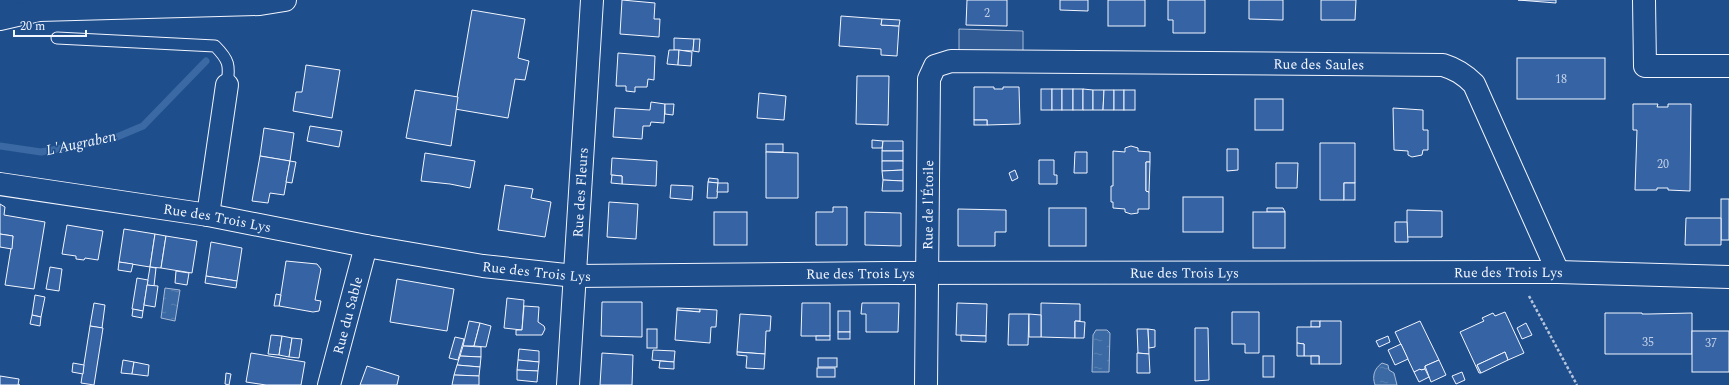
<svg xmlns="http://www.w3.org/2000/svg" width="1729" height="385" font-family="Spectral,serif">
<defs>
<pattern id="water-ripples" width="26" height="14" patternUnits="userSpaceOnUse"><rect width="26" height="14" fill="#3b69a3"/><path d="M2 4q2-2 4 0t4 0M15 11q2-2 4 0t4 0" fill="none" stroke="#587fb1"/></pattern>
</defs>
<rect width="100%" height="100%" fill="#1f4e8c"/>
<polygon fill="#305b95" stroke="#a8bbd7" points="959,29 1023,31 1023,62 959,61"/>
<g fill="url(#water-ripples)" stroke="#a8bbd7">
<polygon points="165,288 180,290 175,321 161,318"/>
<polygon points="1096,330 1107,330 1110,333 1109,372 1092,372 1093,335"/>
<path d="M1382,363L1388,365L1389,370L1394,373L1397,385H1375C1372,376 1374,369 1382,363Z"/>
</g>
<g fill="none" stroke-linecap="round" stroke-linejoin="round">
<polyline stroke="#3b69a3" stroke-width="7" points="0,146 41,152 112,139 143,126 206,61"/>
</g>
<g fill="#3563a3" stroke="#f2f6ff">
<polygon points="622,0 655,3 654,19 660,19 659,37 620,34"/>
<polygon points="967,0 1007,0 1007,26 966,25"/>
<polygon points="1060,0 1088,0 1088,11 1060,10"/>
<rect x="1108" y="0" width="37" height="26"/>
<polygon points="1168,0 1205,0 1205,33 1173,33 1173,20 1168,20"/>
<polygon points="1249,0 1283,0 1283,20 1249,19"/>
<polygon points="1321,0 1356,0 1355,20 1321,20"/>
<polygon points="1518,0 1556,0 1556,3"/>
<polygon points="472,10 525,19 518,58 529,61 525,80 515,79 508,118 455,109"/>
<polygon points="841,16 882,19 881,25 899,26 897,56 881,55 881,49 839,46"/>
<polygon points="882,19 900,20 899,26 881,25"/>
<polygon points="674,38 694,39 693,51 674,50"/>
<polygon points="694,39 700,39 699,52 693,51"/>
<polygon points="669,50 679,50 678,65 667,64"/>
<polygon points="679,50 692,52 691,66 678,65"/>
<polygon points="618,53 655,56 654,80 648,79 647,87 635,87 635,92 626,91 626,86 616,86"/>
<rect x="1517" y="58" width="88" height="41"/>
<polygon points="306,65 340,70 332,118 293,111 296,92 302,92"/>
<polygon points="857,76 889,76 888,125 856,124"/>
<polygon points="974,87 994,87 994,89 1003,89 1003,87 1019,87 1020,124 987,125 987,120 974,120"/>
<rect x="1041" y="89" width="11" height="21"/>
<rect x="1052" y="89" width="10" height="21"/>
<rect x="1062" y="89" width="11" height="21"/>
<rect x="1073" y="89" width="10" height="21"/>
<polygon points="1083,89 1093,90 1093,110 1083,110"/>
<polygon points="415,90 458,97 451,146 406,138"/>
<polygon points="1093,90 1104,90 1103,110 1093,110"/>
<polygon points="1104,90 1114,90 1114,110 1103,110"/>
<rect x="1114" y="90" width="10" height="20"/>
<rect x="1124" y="90" width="11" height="20"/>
<polygon points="759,93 786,96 784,120 757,118"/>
<rect x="1255" y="99" width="28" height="31"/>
<polygon points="651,102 665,104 664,123 651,122 650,126 643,126 642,139 613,137 615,108 650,110"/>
<polygon points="665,104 674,104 673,115 665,114"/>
<polygon points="1633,104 1658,104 1657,107 1668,107 1668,104 1691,104 1690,191 1668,190 1668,188 1657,188 1657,190 1635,190 1637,130 1633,130"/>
<polygon points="1393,108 1423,110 1423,130 1428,130 1428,150 1423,150 1422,155 1412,157 1408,155 1408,151 1394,150"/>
<rect x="974" y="120" width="13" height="5"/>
<polygon points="310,126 342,131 339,147 307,141"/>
<polygon points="264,128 294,133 290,161 260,156"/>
<polygon points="872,140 883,141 882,148 872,148"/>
<polygon points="883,141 903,141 903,151 882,151"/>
<polygon points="1320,143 1355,143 1355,183 1344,183 1344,200 1320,200"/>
<rect x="766" y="144" width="17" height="8"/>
<polygon points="1131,146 1138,148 1138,151 1150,152 1150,162 1146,162 1146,191 1149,192 1149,209 1138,209 1138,213 1131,214 1125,212 1125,209 1113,208 1113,202 1111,202 1111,186 1113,186 1113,151 1125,152 1125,148"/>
<polygon points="1227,149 1238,149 1238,170 1227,171"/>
<rect x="882" y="151" width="21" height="10"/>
<polygon points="766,152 798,153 798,198 766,198"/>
<polygon points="1075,152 1087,152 1087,173 1074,173"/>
<polygon points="425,153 475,161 470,188 450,184 421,181"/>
<polygon points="260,156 290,161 284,195 270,193 268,203 252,201"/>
<polygon points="612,158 657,161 656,186 622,184 622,176 611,175"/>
<polygon points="1039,160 1054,160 1054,175 1057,175 1057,184 1039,184"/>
<polygon points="290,161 296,162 292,183 286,182"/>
<polygon points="882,161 903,161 903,170 882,171"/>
<polygon points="1146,162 1150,162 1149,192 1146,191"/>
<polygon points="1276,163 1298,163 1297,188 1276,188"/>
<polygon points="903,170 903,181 883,180 882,171"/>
<polygon points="1015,170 1018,178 1012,181 1009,173"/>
<polygon points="612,175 622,176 622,184 611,183"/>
<polygon points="709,178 718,179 718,183 708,182"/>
<polygon points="883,180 903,181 903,191 882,191"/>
<polygon points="708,182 718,183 717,198 707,198"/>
<polygon points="718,183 728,183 728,192 717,192"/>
<rect x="1344" y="183" width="11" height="17"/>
<polygon points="505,185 533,189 531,198 551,202 545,237 498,230"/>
<polygon points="671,185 693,186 692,200 670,198"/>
<rect x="1183" y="197" width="40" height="35"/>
<rect x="1721" y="199" width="8" height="41"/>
<polygon points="609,202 638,204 636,239 607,237"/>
<polygon points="0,204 5,207 4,215 45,222 34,289 5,285 13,236 0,234"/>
<polygon points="833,207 847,207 847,245 816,245 816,212 833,212"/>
<rect x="1049" y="208" width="37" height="38"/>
<polygon points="1267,208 1283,208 1285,212 1267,212"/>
<polygon points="958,209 1006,210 1006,232 995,232 995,246 958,246"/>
<polygon points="1407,210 1442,211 1442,237 1407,237"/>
<rect x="714" y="212" width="33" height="33"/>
<polygon points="865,212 901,213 901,246 865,245"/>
<rect x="1253" y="212" width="32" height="36"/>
<polygon points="1686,218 1721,218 1721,245 1685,245"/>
<polygon points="1395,222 1407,222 1408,242 1395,242"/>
<polygon points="67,225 103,231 98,260 85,258 84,260 76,259 76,256 62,254"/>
<polygon points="124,229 155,234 150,267 119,262"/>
<polygon points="0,234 13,236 12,249 0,247"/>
<polygon points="155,234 166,236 161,268 150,267"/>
<polygon points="166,236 197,241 192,273 161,268"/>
<polygon points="211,242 242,248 237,281 206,276"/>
<polygon points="286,261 317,264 321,269 315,300 321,301 319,311 313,312 279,306"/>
<polygon points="119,262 133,264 131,272 118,270"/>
<polygon points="50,267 62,269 59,291 46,289"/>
<polygon points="150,267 156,268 154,286 147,285"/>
<polygon points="176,271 189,273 187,285 175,283"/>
<polygon points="206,276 237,281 236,288 205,283"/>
<polygon points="137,278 148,280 143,311 132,309"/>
<polygon points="397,279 454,289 447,331 390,322"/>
<polygon points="147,285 158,286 155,307 144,305"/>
<polygon points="276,294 281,295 279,306 274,306"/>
<polygon points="35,295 45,297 41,317 32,315"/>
<polygon points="507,298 524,300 522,330 504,328"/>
<polygon points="602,302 642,302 642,337 601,336"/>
<polygon points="94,303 105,305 102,328 90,326"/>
<polygon points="802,303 830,303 830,336 801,336"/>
<polygon points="862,303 899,303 898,332 866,332 866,314 861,314"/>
<polygon points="957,303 987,304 986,336 956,335"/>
<polygon points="1041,303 1080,304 1080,321 1075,321 1075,338 1041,337"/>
<polygon points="524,306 539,307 538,322 544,326 545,329 542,335 516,335 516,330 522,330"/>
<polygon points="677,308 700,309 700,312 677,310"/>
<polygon points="133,309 143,311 142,318 132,316"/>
<polygon points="700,309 717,310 716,327 711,327 710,343 675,340 677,310 700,312"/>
<rect x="838" y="311" width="12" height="21"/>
<polygon points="1232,312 1259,312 1259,353 1245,353 1245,344 1232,344"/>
<polygon points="1505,312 1524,353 1508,360 1505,352 1477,365 1481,373 1479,373 1460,332 1484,321 1482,318 1493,313 1495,316"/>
<polygon points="1605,313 1642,313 1642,314 1649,314 1692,313 1692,354 1605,354"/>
<polygon points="740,314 771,316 770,331 766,331 765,354 737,352"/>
<polygon points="1009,314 1029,314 1028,345 1008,345"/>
<polygon points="1029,314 1041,315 1041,337 1029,337"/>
<polygon points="32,315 41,317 40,326 30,324"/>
<polygon points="469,321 480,323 474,346 463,346"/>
<polygon points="1075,321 1085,322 1084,338 1075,338"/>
<rect x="1311" y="321" width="9" height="6"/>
<polygon points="1320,321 1341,321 1341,364 1319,364 1319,356 1304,356 1304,344 1297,343 1297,327 1320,327"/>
<polygon points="1420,321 1439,360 1425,366 1425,369 1414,372 1395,332"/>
<polygon points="480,323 491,326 486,347 474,346"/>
<polygon points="1526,323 1532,335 1522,339 1517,328"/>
<polygon points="90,326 103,328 94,385 81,383"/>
<polygon points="1195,328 1208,328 1209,380 1195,381"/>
<rect x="647" y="329" width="10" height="19"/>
<polygon points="1137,329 1148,329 1149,354 1138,353"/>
<polygon points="1148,329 1155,330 1155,347 1149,348"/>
<rect x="1692" y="331" width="37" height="41"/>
<rect x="838" y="332" width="12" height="7"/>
<polygon points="271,335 282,336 279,355 268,354"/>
<polygon points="961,335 986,336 986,342 961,341"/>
<polygon points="282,336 292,338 289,357 279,355"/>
<rect x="816" y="336" width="14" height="4"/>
<polygon points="1388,336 1390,342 1379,347 1376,341"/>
<polygon points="455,337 464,339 458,360 449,358"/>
<polygon points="292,338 302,339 299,358 289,357"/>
<polygon points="1297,343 1304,344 1304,356 1297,356"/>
<polygon points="1401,344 1408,359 1395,365 1388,350"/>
<polygon points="463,346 481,347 481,357 460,356"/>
<polygon points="519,349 539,351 539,362 518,360"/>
<polygon points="653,350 675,351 674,362 652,360"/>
<polygon points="737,352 765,354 764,369 746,368 747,356 737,355"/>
<polygon points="1505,352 1508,360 1481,373 1477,365"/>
<polygon points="251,353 305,362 301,385 266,385 246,382"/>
<polygon points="602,353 633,355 632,385 600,385"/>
<polygon points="1137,353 1149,354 1150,373 1137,373"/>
<polygon points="460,356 481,357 480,367 457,365"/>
<rect x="1263" y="356" width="11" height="21"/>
<rect x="1311" y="356" width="8" height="8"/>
<rect x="818" y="358" width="19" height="9"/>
<polygon points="123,360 134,362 132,374 121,373"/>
<polygon points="518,360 539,362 538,371 517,370"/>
<polygon points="1439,360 1446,375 1431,382 1425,366"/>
<polygon points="660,361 674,362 674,369 659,368"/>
<polygon points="134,362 149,365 148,376 132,374"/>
<polygon points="73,363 84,365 83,374 72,372"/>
<polygon points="457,365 480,367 479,376 454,375"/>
<polygon points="367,366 399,376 397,385 360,385"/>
<rect x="817" y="368" width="18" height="9"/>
<polygon points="1420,369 1421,370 1425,369 1429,377 1419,382 1414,372"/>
<polygon points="517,370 538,371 537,382 517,380"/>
<polygon points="1462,372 1465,380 1456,384 1452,376"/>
<polygon points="226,373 231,374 229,385 225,384"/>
<polygon points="454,375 479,376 479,385 452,385"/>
<polygon points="0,376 19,379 18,385 20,385 0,385"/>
</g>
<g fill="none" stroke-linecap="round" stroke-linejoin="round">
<defs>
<path id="service" d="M57,38L215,46C229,60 230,65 227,85"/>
<g id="minor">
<polyline points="1644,0 1645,66 1729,66"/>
<path id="s1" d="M0,184L208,215L366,246L483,266L575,276L888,273L1558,272L1729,277"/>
<polyline points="208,215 227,85"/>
<path id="s2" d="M329,385L366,246"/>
<path id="s3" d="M568,385L592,0"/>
<path id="s4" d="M926,385L929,79L935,66L951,61L1443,65C1456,69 1464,74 1474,84L1558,272"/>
</g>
<g id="primary">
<polyline points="0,0 36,9"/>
<polyline points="0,19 39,10 260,4 285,0"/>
</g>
</defs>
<use href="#service" stroke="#f2f6ff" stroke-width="13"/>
<use href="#minor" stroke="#f2f6ff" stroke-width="24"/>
<use href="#primary" stroke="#f2f6ff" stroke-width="24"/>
<polyline stroke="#b3c4dc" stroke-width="2.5" stroke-dasharray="3 2" stroke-linecap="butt" points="1529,296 1577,385"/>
<use href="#service" stroke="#1f4e8c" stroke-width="11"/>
<use href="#minor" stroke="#1f4e8c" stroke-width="22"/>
<use href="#primary" stroke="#1f4e8c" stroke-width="22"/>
</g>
<g text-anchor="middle" stroke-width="3" stroke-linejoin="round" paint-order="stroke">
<g font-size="12" fill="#c3d1e8">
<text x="987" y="17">2</text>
<text x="1561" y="83">18</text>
<text x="1663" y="168">20</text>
<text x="1648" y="346">35</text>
<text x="1711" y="347">37</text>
</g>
<g font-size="14" fill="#f2f6ff" stroke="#1f4e8c">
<text dy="5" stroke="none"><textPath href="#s4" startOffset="705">Rue des Saules</textPath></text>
<text dy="5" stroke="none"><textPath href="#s3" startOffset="193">Rue des Fleurs</textPath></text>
<text dy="5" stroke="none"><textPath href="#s4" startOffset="180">Rue de l'Étoile</textPath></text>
<text dy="5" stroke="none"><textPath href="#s1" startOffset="220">Rue des Trois Lys</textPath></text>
<text dy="5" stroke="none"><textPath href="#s1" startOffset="544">Rue des Trois Lys</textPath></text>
<text dy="5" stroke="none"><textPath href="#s1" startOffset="1192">Rue des Trois Lys</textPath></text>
<text dy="5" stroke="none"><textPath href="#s1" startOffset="1516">Rue des Trois Lys</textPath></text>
<text dy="5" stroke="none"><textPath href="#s1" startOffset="868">Rue des Trois Lys</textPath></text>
<text dy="5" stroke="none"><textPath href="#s2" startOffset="72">Rue du Sable</textPath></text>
</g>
<g font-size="15" font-style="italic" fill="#f2f6ff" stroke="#1f4e8c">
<text transform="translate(81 143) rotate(-12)" y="5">L'Augraben</text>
</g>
</g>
<path d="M14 30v6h72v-6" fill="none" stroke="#f2f6ff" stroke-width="2"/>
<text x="20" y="30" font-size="12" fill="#f2f6ff" stroke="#1f4e8c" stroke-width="3" paint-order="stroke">20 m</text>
</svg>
